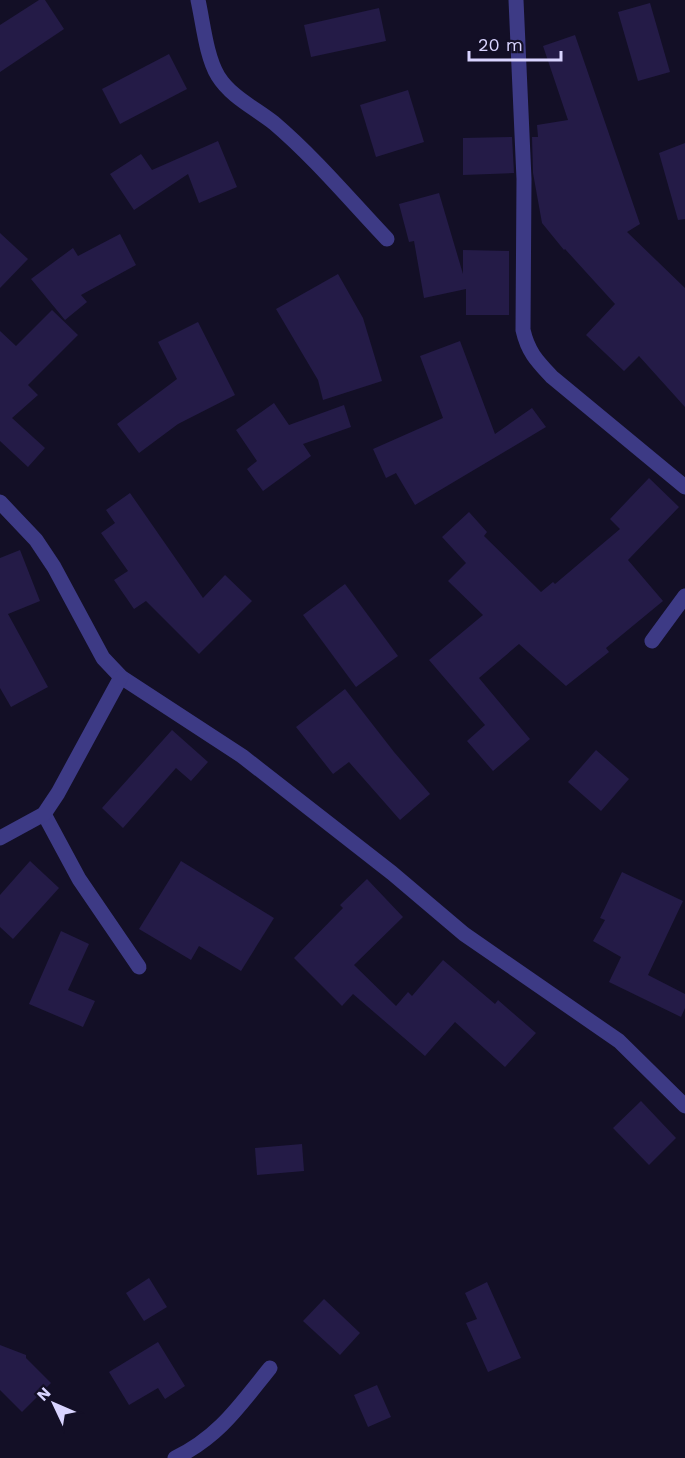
<svg xmlns="http://www.w3.org/2000/svg" width="685" height="1458" font-family="'Work Sans',sans-serif">
<rect width="100%" height="100%" fill="#130f26"/>
<g fill="#241b47">
<polygon points="39,0 45,0 64,29 0,72 0,25"/>
<polygon points="650,3 670,72 638,81 618,12"/>
<polygon points="379,8 386,41 311,57 304,25"/>
<polygon points="575,35 640,224 627,232 685,288 685,407 639,356 624,371 586,335 615,304 565,249 564,250 542,223 533,173 532,137 538,137 537,125 568,120 543,46"/>
<polygon points="169,54 187,89 120,124 102,89"/>
<polygon points="408,90 424,142 376,157 360,105"/>
<polygon points="512,137 514,173 463,175 463,138"/>
<polygon points="218,141 237,187 199,203 188,174 134,210 110,174 141,154 152,170"/>
<polygon points="685,143 685,219 678,220 659,153"/>
<polygon points="439,193 463,274 463,250 509,251 509,315 466,315 466,289 424,298 414,241 409,242 399,204"/>
<polygon points="0,233 28,259 0,288"/>
<polygon points="120,234 136,265 81,295 87,302 65,320 31,279 73,248 78,256"/>
<polygon points="338,274 363,318 382,381 323,400 318,380 276,309"/>
<polygon points="52,310 78,335 28,385 38,395 12,418 45,448 28,467 0,441 0,331 16,346"/>
<polygon points="198,322 235,395 178,424 139,453 117,424 177,379 158,342"/>
<polygon points="460,341 495,434 532,408 546,427 415,505 396,473 386,478 373,449 443,418 420,356"/>
<polygon points="274,403 289,425 344,405 351,427 303,444 311,456 263,491 247,469 257,461 236,430"/>
<polygon points="649,478 679,507 628,560 663,601 606,648 609,652 566,686 519,644 479,678 530,739 493,771 467,741 485,725 429,660 483,615 448,581 466,563 442,537 469,512 487,532 484,536 541,592 553,582 555,584 620,529 610,519"/>
<polygon points="130,493 203,598 225,575 252,601 199,654 146,601 134,609 114,580 128,571 101,533 115,523 106,510"/>
<polygon points="20,550 40,601 8,614 48,687 11,707 0,688 0,558"/>
<polygon points="345,584 398,656 356,687 303,615"/>
<polygon points="345,689 394,752 430,794 400,820 349,762 333,774 296,727"/>
<polygon points="172,730 208,762 191,781 176,768 123,828 102,808"/>
<polygon points="596,750 629,779 601,811 568,782"/>
<polygon points="30,861 59,888 13,939 0,927 0,895"/>
<polygon points="181,861 274,918 241,971 199,946 191,960 139,929"/>
<polygon points="622,872 683,901 648,975 685,994 685,1008 681,1017 609,982 621,957 593,941 605,920 600,918"/>
<polygon points="367,879 403,917 354,965 396,1006 408,992 412,996 443,960 495,1004 498,1000 536,1033 505,1067 455,1022 425,1056 353,994 342,1006 294,958 343,908 340,905"/>
<polygon points="61,931 89,944 68,990 95,1001 83,1027 29,1004"/>
<polygon points="641,1101 676,1138 649,1165 613,1128"/>
<polygon points="302,1144 304,1171 257,1175 255,1148"/>
<polygon points="149,1278 167,1307 144,1321 126,1293"/>
<polygon points="487,1282 521,1358 488,1372 466,1323 477,1319 465,1293"/>
<polygon points="324,1299 360,1333 340,1355 303,1321"/>
<polygon points="158,1342 185,1386 165,1399 158,1388 129,1405 109,1372"/>
<polygon points="0,1345 26,1355 26,1358 51,1383 22,1412 0,1390"/>
<polygon points="377,1385 391,1417 368,1427 354,1395"/>
</g>
<g fill="none" stroke-linecap="round" stroke-linejoin="round">
<g stroke="#3d3a85" stroke-width="15">
<path d="M198,0C203,22 206,56 218,76C231,97 255,108 274,123C315,158 350,200 387,239"/>
<path d="M516,0L524,179L523,330C528,352 537,361 552,377L685,487"/>
<polyline points="0,502 36,540 54,567 103,658 121,677 242,756 392,873 464,934 619,1041 685,1106"/>
<polyline points="652,641 685,596"/>
<polyline points="44,814 79,879 139,967"/>
<polyline points="0,838 44,814 58,793 121,677"/>
<path d="M175,1458C219,1437 240,1405 270,1368"/>
</g>
</g>
<g transform="translate(54 1404) rotate(314)" stroke="#130f26" stroke-width="4.5" paint-order="stroke">
<path d="M0-4.5L10 22L0 15L-10 22Z" fill="#d9d4ff"/>
<text y="-9" font-size="16" font-weight="bold" text-anchor="middle" fill="#d9d4ff">N</text>
</g>
<path d="M469 51v9h92v-9" fill="none" stroke="#d9d4ff" stroke-width="3"/>
<text x="478" y="51" font-size="18" fill="#d9d4ff" stroke="#130f26" stroke-width="4.5" paint-order="stroke">20 m</text>
</svg>
